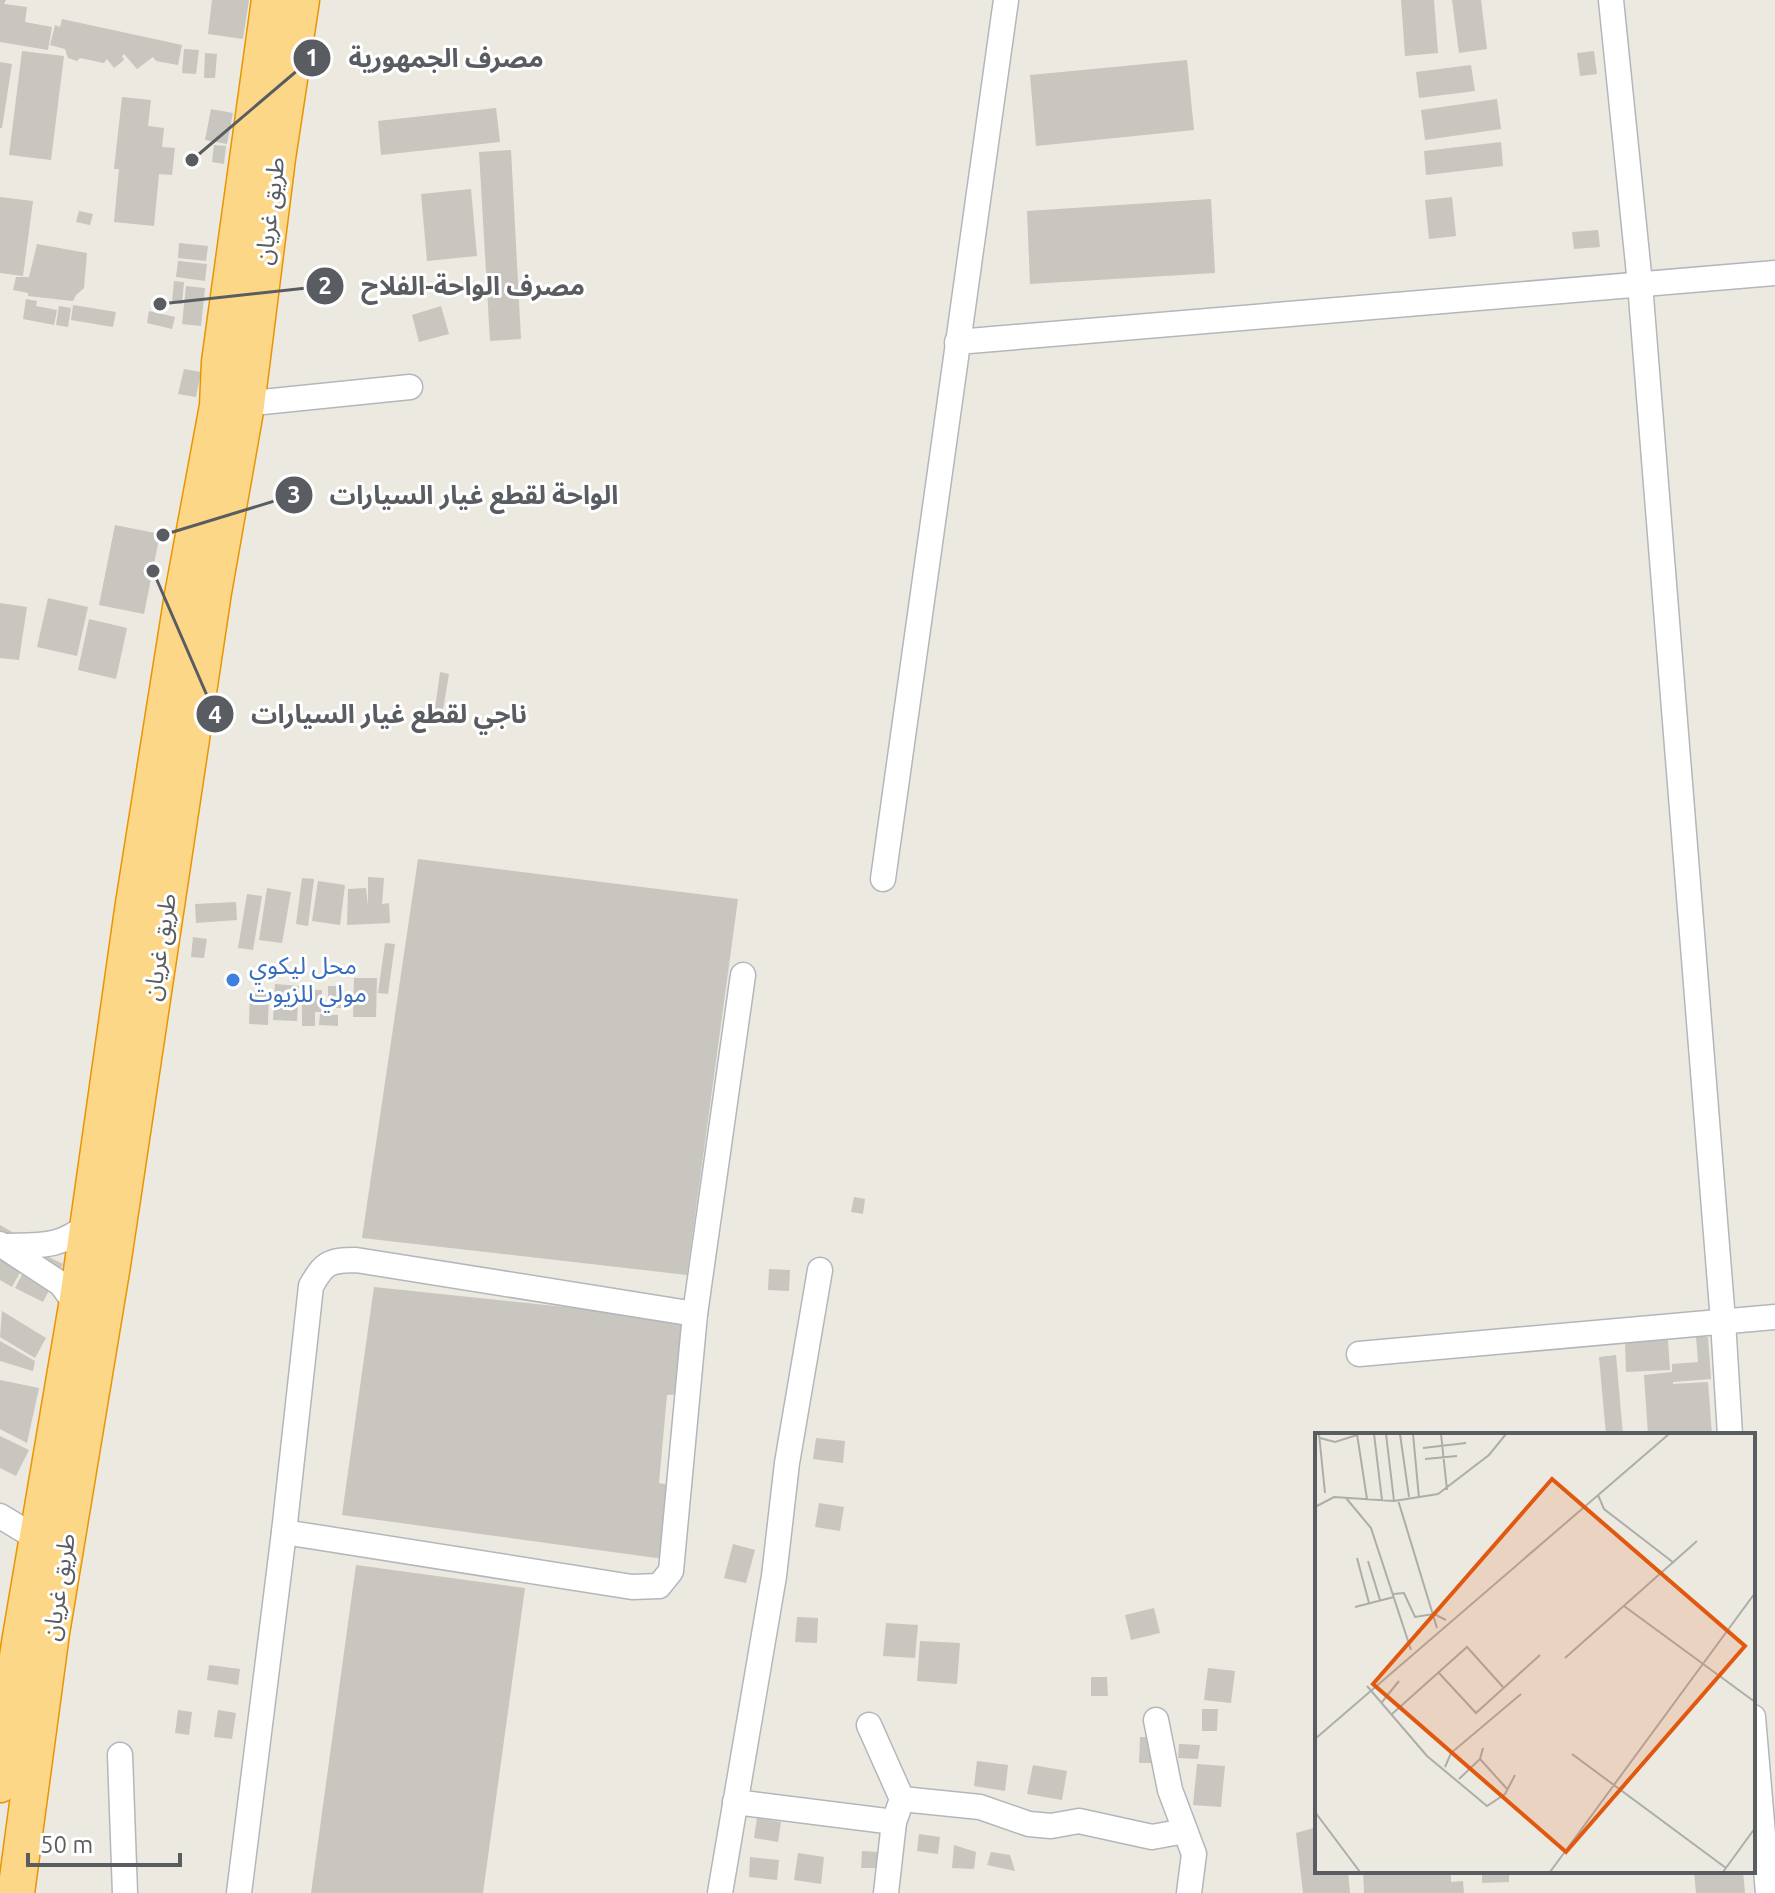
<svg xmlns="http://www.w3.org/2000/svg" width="1775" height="1893" font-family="Ubuntu,'Noto Sans Arabic',sans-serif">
<rect width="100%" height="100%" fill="#ece9e0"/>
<g fill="#c9c5bf">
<polygon points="0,0 6,0 4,4 27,7 25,22 52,27 48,50 0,42"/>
<polygon points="212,0 249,0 243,39 208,34"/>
<polygon points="1401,0 1434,0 1438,53 1405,56"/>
<polygon points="1452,0 1481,0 1487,49 1459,53"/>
<polygon points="62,19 182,45 178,65 156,61 153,57 137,69 124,54 122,56 124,60 114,68 107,59 104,63 80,58 77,61 68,58 65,49 50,45 55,25 60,27"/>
<polygon points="184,49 199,50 196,74 182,73"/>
<polygon points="22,51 64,56 51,160 9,155"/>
<polygon points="1594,51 1597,74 1580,76 1577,53"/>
<polygon points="205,53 217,54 215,78 204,78"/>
<polygon points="1187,60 1194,130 1036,146 1030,75"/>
<polygon points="0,62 12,64 2,128 0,128"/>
<polygon points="1471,65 1475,91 1419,98 1416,72"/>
<polygon points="122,97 151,100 148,126 164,128 162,147 175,148 172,175 159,174 154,226 114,222 119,169 114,169"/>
<polygon points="1497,99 1501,129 1425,140 1421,110"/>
<polygon points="496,108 500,142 381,155 378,121"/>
<polygon points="211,109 233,113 227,144 205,140"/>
<polygon points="1501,142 1503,166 1426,175 1424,151"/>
<polygon points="214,145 226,146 224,164 212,162"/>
<polygon points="511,150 521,339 490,341 479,152"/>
<polygon points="471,189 477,256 427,261 421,194"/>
<polygon points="0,197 33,201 23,276 0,273"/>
<polygon points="1452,197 1456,236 1429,239 1425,200"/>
<polygon points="1211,199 1215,273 1030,284 1027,211"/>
<polygon points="79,211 93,214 90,225 76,222"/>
<polygon points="1598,230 1600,247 1574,249 1572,232"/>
<polygon points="179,243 208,246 206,261 178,258"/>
<polygon points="37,244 87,253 84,288 76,295 73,301 28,296 28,293 13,290 16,277 29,277"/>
<polygon points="178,261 207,264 205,281 176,277"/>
<polygon points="174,281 184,282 182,304 172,302"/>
<polygon points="186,286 205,288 201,326 182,324"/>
<polygon points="26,299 37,301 36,306 57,310 54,325 23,319"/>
<polygon points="73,305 116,312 113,327 71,320"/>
<polygon points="59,306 71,308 68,327 56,325"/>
<polygon points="441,306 449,334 419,342 412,315"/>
<polygon points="149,311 175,317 172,329 147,323"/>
<polygon points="184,369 201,372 196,397 178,394"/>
<polygon points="115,525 160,534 144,614 99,605"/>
<polygon points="48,598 88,607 77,656 37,647"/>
<polygon points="0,603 27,607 19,660 0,658"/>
<polygon points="89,619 127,628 116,679 78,670"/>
<polygon points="440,672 449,674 443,710 435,709"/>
<polygon points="418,859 738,899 687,1275 362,1238"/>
<polygon points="368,877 384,878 382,904 389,903 390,923 347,925 348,889 366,888 368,906"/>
<polygon points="302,878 314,879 308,926 296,924"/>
<polygon points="318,881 345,885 340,925 312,921"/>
<polygon points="267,888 291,892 282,943 259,940"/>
<polygon points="247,894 262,896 253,950 238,948"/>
<polygon points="236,902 237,920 196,923 195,904"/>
<polygon points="193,937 207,939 204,958 191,957"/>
<polygon points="385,943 395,944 388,994 378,993"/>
<polygon points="354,978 377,978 376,1017 353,1017"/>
<polygon points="275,984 299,986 297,1021 273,1020"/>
<rect x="328" y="986" width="15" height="22"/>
<polygon points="302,990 322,990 321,1012 315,1012 315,1026 302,1026"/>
<polygon points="250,991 269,992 268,1025 249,1024"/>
<polygon points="320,1014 338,1015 338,1026 319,1025"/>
<polygon points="854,1197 865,1199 863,1214 851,1212"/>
<polygon points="0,1225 35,1245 12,1287 0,1280"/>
<polygon points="35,1250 63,1264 43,1302 15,1288"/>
<polygon points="769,1269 790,1270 789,1291 768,1290"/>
<polygon points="374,1287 688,1320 685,1394 667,1395 659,1483 673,1486 664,1559 342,1515"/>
<polygon points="2,1311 46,1338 35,1358 0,1337"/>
<polygon points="1696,1337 1708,1337 1711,1379 1673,1382 1673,1384 1708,1382 1712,1435 1648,1435 1644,1375 1672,1372 1672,1364 1698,1362"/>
<polygon points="1668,1340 1670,1370 1626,1372 1625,1342"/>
<polygon points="0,1341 35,1361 33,1371 0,1361"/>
<polygon points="1616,1355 1623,1435 1606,1435 1599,1357"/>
<polygon points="0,1380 39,1388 27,1443 0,1429"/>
<polygon points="0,1436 29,1450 16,1476 0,1468"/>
<polygon points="816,1438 845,1441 843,1463 813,1459"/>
<polygon points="819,1503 844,1507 840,1531 815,1527"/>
<polygon points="733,1544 755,1550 746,1583 724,1578"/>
<polygon points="356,1565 525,1588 483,1893 311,1893"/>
<polygon points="1154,1608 1160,1633 1131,1640 1125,1615"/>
<polygon points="797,1617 818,1618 817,1643 795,1642"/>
<polygon points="886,1623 918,1625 915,1658 883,1656"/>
<polygon points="920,1641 960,1643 957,1684 917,1681"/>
<polygon points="209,1665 240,1669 238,1685 207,1680"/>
<polygon points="1208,1668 1235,1671 1231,1703 1204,1700"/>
<polygon points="1091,1677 1107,1677 1108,1696 1091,1696"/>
<polygon points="1202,1709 1218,1709 1217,1731 1202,1731"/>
<polygon points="178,1710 192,1712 189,1735 175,1733"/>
<polygon points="218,1710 236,1713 232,1739 214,1737"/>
<polygon points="1140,1737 1162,1737 1162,1763 1139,1763"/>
<polygon points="1179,1744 1200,1745 1198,1759 1178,1758"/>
<polygon points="977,1761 1008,1765 1005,1791 974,1786"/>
<polygon points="1197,1764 1225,1766 1221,1807 1193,1805"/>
<polygon points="1033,1765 1067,1771 1062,1800 1027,1794"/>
<polygon points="757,1818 781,1822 778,1842 754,1838"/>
<polygon points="1317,1827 1317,1871 1348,1871 1350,1893 1303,1893 1296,1833"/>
<polygon points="919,1834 940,1837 938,1854 917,1851"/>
<polygon points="954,1845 976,1852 974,1869 952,1868"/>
<polygon points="862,1851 878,1852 877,1868 861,1868"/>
<polygon points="991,1852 1010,1855 1015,1871 987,1865"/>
<polygon points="798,1853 824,1857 821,1884 794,1880"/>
<polygon points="750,1857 779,1860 777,1880 749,1877"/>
<polygon points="1363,1871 1451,1871 1451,1882 1463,1881 1464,1893 1364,1893"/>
<polygon points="1482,1871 1509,1871 1509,1882 1482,1883"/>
<polygon points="1694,1871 1743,1871 1745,1893 1696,1893"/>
</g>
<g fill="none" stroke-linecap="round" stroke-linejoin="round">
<defs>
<g id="minor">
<polyline points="1611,0 1640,284 1723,1321 1730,1435"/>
<polyline points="957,342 1775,273"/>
<polyline points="233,405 410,387"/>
<polyline points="883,879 1006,0"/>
<polyline points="0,1244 61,1284 77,1306"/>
<path d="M3,1246C37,1245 59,1249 87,1225"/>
<polyline points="1359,1354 1775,1317"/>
<polyline points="0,1516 38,1539"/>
<polyline points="284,1532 632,1587 659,1586 671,1571 695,1314 743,975"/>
<polyline points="1753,1717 1768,1893"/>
<polyline points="1156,1720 1170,1790 1194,1854 1189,1893"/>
<polyline points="869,1725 902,1799 894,1822 886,1893"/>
<polyline points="120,1755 125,1893"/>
<polyline points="902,1799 980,1807 1029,1824 1051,1826 1079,1821 1152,1837 1185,1831"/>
<polyline points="735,1802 894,1822"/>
<path d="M239,1893L284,1532L311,1286C324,1263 329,1260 356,1260L695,1314"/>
<polyline points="720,1893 774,1576 787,1463 820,1270"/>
</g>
<g id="highway">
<polyline points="0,1784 20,1643 77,1306 133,910 183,595 218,406 220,362 270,0"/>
<polyline points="16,1893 51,1633 112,1265 213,592 246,405 277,158 301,0"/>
</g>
</defs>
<use href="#minor" stroke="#b3b7bb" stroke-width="27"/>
<use href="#highway" stroke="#ea9402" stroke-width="39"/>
<use href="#minor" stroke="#fff" stroke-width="24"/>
<use href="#highway" stroke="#fcd787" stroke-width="36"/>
</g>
<circle fill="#3f7fe0" stroke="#fff" stroke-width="3" cx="233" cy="980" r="8"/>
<g text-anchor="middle" stroke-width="6" stroke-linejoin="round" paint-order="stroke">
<g font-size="24" fill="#595d61" stroke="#fff">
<text transform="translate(270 211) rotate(-83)" y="8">طريق غريان</text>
<text transform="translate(160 947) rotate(-81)" y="8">طريق غريان</text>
<text transform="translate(59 1587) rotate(-81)" y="8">طريق غريان</text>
</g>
<g font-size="24" fill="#366cbe" stroke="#fff" text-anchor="start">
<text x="249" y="974">محل ليكوي<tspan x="249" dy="28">مولي للزيوت</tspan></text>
</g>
</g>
<g transform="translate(1315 1433)">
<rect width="440" height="440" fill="#ece9e0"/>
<path fill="none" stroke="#adada9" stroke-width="2" d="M4,1L10,60M42,1L52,66M59,1L67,67M71,1L79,68M85,1L94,64M98,1L104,65M126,1L132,57M5,5L20,9L42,2M108,15L151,10M110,26L142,23M283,62L289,76L359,130M31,65L56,95L96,217M83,67L122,195M0,74L19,64L79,68L123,61L174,22L191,1M42,125L54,170M53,128L65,167M78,161L89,160L100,184L119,181L131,187M309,173L440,269M40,174L79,164M250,225L382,108M123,239L161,280L225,222M52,253L112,323L172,373L190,361L200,342M67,269L84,248M77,281L152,214L188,254M0,306L354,1M257,321L411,435M165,326L193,357M130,334L136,320L206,261M144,346L165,326L168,315M0,379L45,439M235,439L440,160M408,439L440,395"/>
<path fill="#e15910" fill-opacity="0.15" stroke="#e15910" stroke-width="4" d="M237,46L430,213L251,419L58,251Z"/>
<rect width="440" height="440" fill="none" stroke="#595d61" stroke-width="4"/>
</g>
<path fill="none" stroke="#595d61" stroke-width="3" d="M192 160L312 58M160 304L325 286M163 535L294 495M153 571L215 714"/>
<g fill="#595d61" stroke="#fff" stroke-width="3">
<circle cx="192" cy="160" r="8"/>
<circle cx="160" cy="304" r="8"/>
<circle cx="163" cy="535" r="8"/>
<circle cx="153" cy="571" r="8"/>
<circle cx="312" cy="58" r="20"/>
<circle cx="325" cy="286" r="20"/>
<circle cx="294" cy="495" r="20"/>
<circle cx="215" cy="714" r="20"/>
</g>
<g font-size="24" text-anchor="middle" font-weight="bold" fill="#fff">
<text x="312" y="66">1</text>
<text x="325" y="294">2</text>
<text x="294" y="503">3</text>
<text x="215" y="723">4</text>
</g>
<g font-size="26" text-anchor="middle" font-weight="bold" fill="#595d61" stroke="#fff" stroke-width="6" stroke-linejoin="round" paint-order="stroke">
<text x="446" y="67">مصرف الجمهورية</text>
<text x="473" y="295">مصرف الواحة-الفلاح</text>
<text x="474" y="504">الواحة لقطع غيار السيارات</text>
<text x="389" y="723">ناجي لقطع غيار السيارات</text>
</g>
<path d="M28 1853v12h152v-12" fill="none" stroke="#595d61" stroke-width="4"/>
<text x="40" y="1853" font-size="24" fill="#595d61" stroke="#ffffff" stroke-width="6" paint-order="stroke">50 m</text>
</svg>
